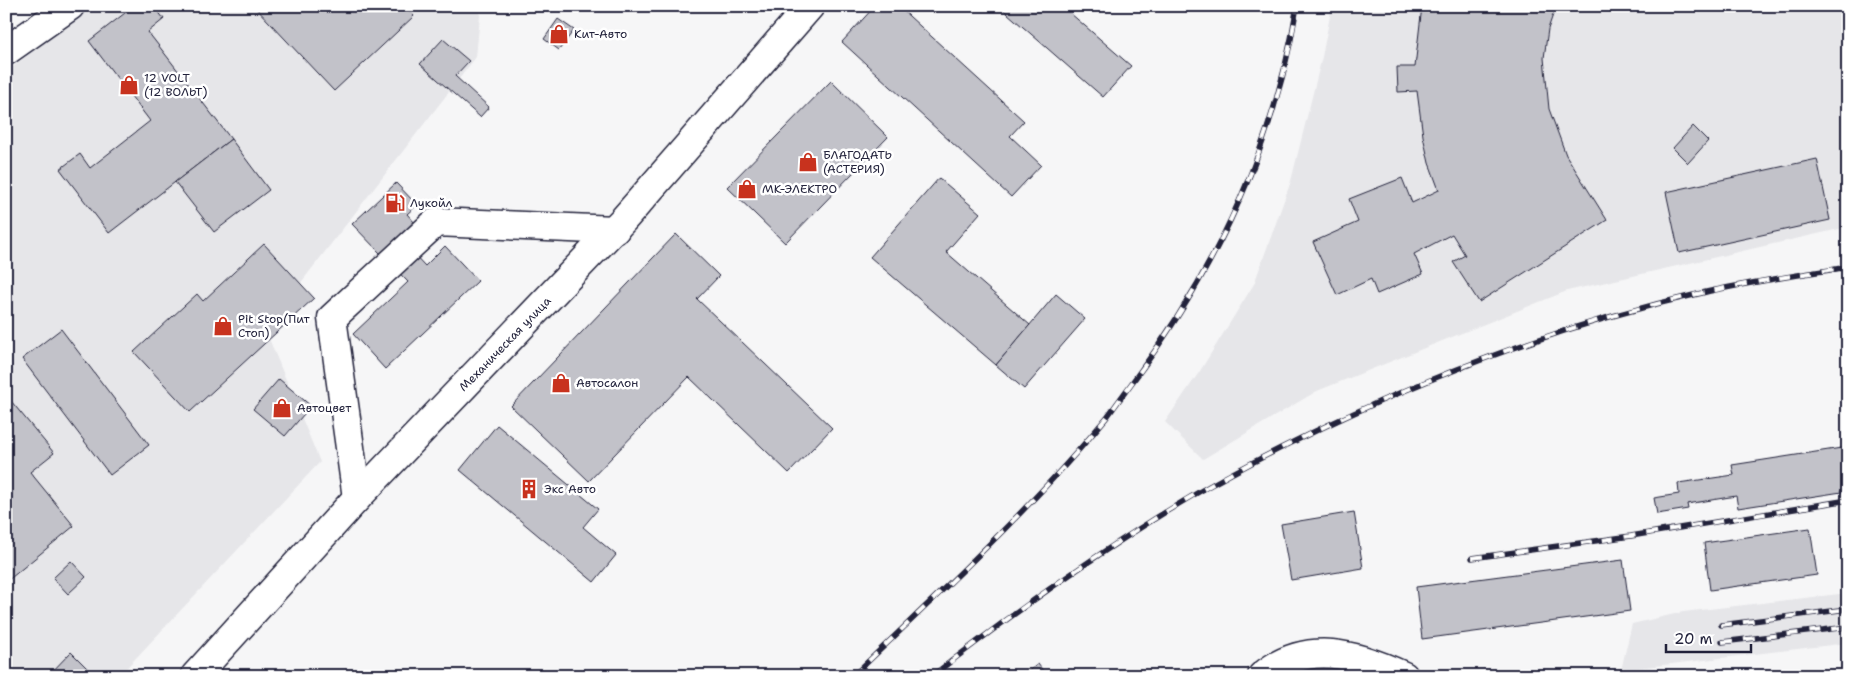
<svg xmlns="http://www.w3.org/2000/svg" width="1854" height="682" font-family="'Shantell Sans',sans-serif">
<rect width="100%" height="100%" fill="#f6f6f7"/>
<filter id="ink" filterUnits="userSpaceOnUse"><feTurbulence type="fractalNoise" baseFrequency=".02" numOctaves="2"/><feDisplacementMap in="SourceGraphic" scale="10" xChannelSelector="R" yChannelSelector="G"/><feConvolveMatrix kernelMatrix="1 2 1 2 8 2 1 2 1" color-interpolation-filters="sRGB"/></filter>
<g filter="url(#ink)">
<g fill="#e6e6e9">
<polygon points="92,6 481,6 476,57 265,329 320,462 119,676 6,676 6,72"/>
<polygon points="1332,6 1848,6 1848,227 1567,291 1317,391 1203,459 1165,422 1200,371 1254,284 1291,181 1322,57"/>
<polygon points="1848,593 1848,643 1621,670 1632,624 1683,612"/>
</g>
<g fill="#c2c2c9" stroke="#22223b">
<polygon points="134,6 154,6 164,19 148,32 231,139 109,233 60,169 80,154 90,168 150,121 89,41"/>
<polygon points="254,6 405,6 414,16 334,91"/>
<polygon points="875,6 898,6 1024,121 1010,136 1041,165 1011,197 842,42"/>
<polygon points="999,6 1062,6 1131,66 1103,97"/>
<polygon points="1422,6 1556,6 1548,29 1544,58 1549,109 1566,155 1607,220 1479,302 1453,262 1465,255 1452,234 1414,254 1423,274 1377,294 1371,279 1337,295 1313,242 1358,222 1349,199 1402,178 1412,203 1439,190 1429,163 1423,136 1417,91 1398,92 1397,67 1415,67"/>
<polygon points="558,19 574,30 559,50 544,39"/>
<polygon points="443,39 469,61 455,76 489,107 480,117 420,64"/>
<polygon points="831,81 888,137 785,243 727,187"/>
<polygon points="1693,126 1708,141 1688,163 1673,148"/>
<polygon points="231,139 269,190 214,232 175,182"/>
<polygon points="1817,159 1830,220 1679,253 1666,192"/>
<polygon points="939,178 980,213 946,252 1030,325 996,365 870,257"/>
<polygon points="396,183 417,205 407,214 415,223 399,238 425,266 445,246 478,281 385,369 353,334 408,282 352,224"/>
<polygon points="676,234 719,276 697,299 832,428 789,473 689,377 589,481 511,406"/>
<polygon points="264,244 314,298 190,412 134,352 197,294 203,301"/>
<polygon points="1056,294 1085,319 1024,389 996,365"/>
<polygon points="61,329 149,445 110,475 22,359"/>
<polygon points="279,379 311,406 285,436 253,409"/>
<polygon points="6,395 54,453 30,472 74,526 6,582"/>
<polygon points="497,425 598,509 583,527 616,555 594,582 460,470"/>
<polygon points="1848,447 1848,491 1738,508 1736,496 1687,504 1688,509 1657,514 1654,498 1679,494 1678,483 1734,475 1732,465"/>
<polygon points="1354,512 1363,568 1291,580 1281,524"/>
<polygon points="1810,528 1817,575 1710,590 1704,543"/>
<polygon points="1623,560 1630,611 1422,639 1416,587"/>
<polygon points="71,561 86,577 68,594 53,578"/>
<polygon points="71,652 95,676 48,676"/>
<polygon points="1038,664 1047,676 1022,676"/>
</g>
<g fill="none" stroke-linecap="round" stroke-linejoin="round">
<defs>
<g id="minor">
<polyline points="6,51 70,6"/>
<polyline points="357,498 332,318 436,222 615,230"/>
<path d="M1262,676C1307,639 1356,654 1404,676"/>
</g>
<polyline id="major" points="195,676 357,498 624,219 810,6"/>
</defs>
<use href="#minor" stroke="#22223b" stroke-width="31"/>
<use href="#major" stroke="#22223b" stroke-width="31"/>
<use href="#minor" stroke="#fff" stroke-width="28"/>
<use href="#major" stroke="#fff" stroke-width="28"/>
<defs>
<g id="rail">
<polyline points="1472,558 1631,536 1848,500"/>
<polyline points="1721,625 1848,609"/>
<polyline points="1722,642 1848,627"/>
<path d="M853,676C940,592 1030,510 1107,417C1115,406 1123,395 1131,384C1215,272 1275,145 1297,6"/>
<path d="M932,676C1016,611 1101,550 1192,496C1236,470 1282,447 1328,425C1447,369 1573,322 1702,293C1750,282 1799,275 1848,267"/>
</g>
</defs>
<use href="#rail" stroke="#22223b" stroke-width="5.5"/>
<use href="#rail" stroke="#fff" stroke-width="4" stroke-dasharray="11" stroke-linecap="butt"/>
</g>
</g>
<defs>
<symbol id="shop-bare" viewBox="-9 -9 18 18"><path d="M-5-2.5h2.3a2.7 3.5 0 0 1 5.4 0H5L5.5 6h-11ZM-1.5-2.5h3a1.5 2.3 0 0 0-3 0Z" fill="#c8321e" stroke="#fff" stroke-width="2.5" paint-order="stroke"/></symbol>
<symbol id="fuel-bare" viewBox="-9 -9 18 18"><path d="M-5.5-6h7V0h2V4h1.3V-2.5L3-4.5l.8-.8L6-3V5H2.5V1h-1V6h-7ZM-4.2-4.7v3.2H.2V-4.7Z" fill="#c8321e" stroke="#fff" stroke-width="2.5" paint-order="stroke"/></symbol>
<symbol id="building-bare" viewBox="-9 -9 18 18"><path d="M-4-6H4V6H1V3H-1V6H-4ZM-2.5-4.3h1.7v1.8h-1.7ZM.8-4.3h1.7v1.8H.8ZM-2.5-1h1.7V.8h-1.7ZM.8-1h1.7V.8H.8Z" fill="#c8321e" stroke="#fff" stroke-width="2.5" paint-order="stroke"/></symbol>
</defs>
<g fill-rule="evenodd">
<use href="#shop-bare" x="545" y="20" width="28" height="28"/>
<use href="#shop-bare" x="115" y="71" width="28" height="28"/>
<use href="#shop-bare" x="794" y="148" width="28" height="28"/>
<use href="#shop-bare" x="733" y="175" width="28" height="28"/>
<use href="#fuel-bare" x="381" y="189" width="28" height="28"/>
<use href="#shop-bare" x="209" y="312" width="28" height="28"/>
<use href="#shop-bare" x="547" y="369" width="28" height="28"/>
<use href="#shop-bare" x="268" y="394" width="28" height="28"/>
<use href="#building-bare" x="515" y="475" width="28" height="28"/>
</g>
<g text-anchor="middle" stroke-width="5" stroke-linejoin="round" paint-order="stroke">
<g font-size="12" fill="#22223b" stroke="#fff" text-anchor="start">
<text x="574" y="38">Кит-Авто</text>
<text x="144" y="82">12 VOLT<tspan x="144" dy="14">(12 ВОЛЬТ)</tspan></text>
<text x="823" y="159">БЛАГОДАТЬ<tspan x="823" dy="14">(АСТЕРИЯ)</tspan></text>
<text x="762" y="193">МК-ЭЛЕКТРО</text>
<text x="410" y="207">Лукойл</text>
<text x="238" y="323">Pit Stop(Пит<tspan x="238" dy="14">Стоп)</tspan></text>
<text x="576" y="387">Автосалон</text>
<text x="297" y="412">Автоцвет</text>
<text x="544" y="493">Экс Авто</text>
</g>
<g font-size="12" fill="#22223b" stroke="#fff">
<text transform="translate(505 344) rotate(-46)" y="4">Механическая улица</text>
</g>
</g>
<rect width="1854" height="682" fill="none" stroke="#fff" stroke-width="25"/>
<rect x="12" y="12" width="1829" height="657" fill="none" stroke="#22223b" stroke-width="2" filter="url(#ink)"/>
<path d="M1666 644v8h85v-8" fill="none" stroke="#22223b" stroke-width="2.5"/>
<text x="1674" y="644" font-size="15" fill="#22223b" stroke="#ffffff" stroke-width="4" paint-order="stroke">20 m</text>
</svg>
